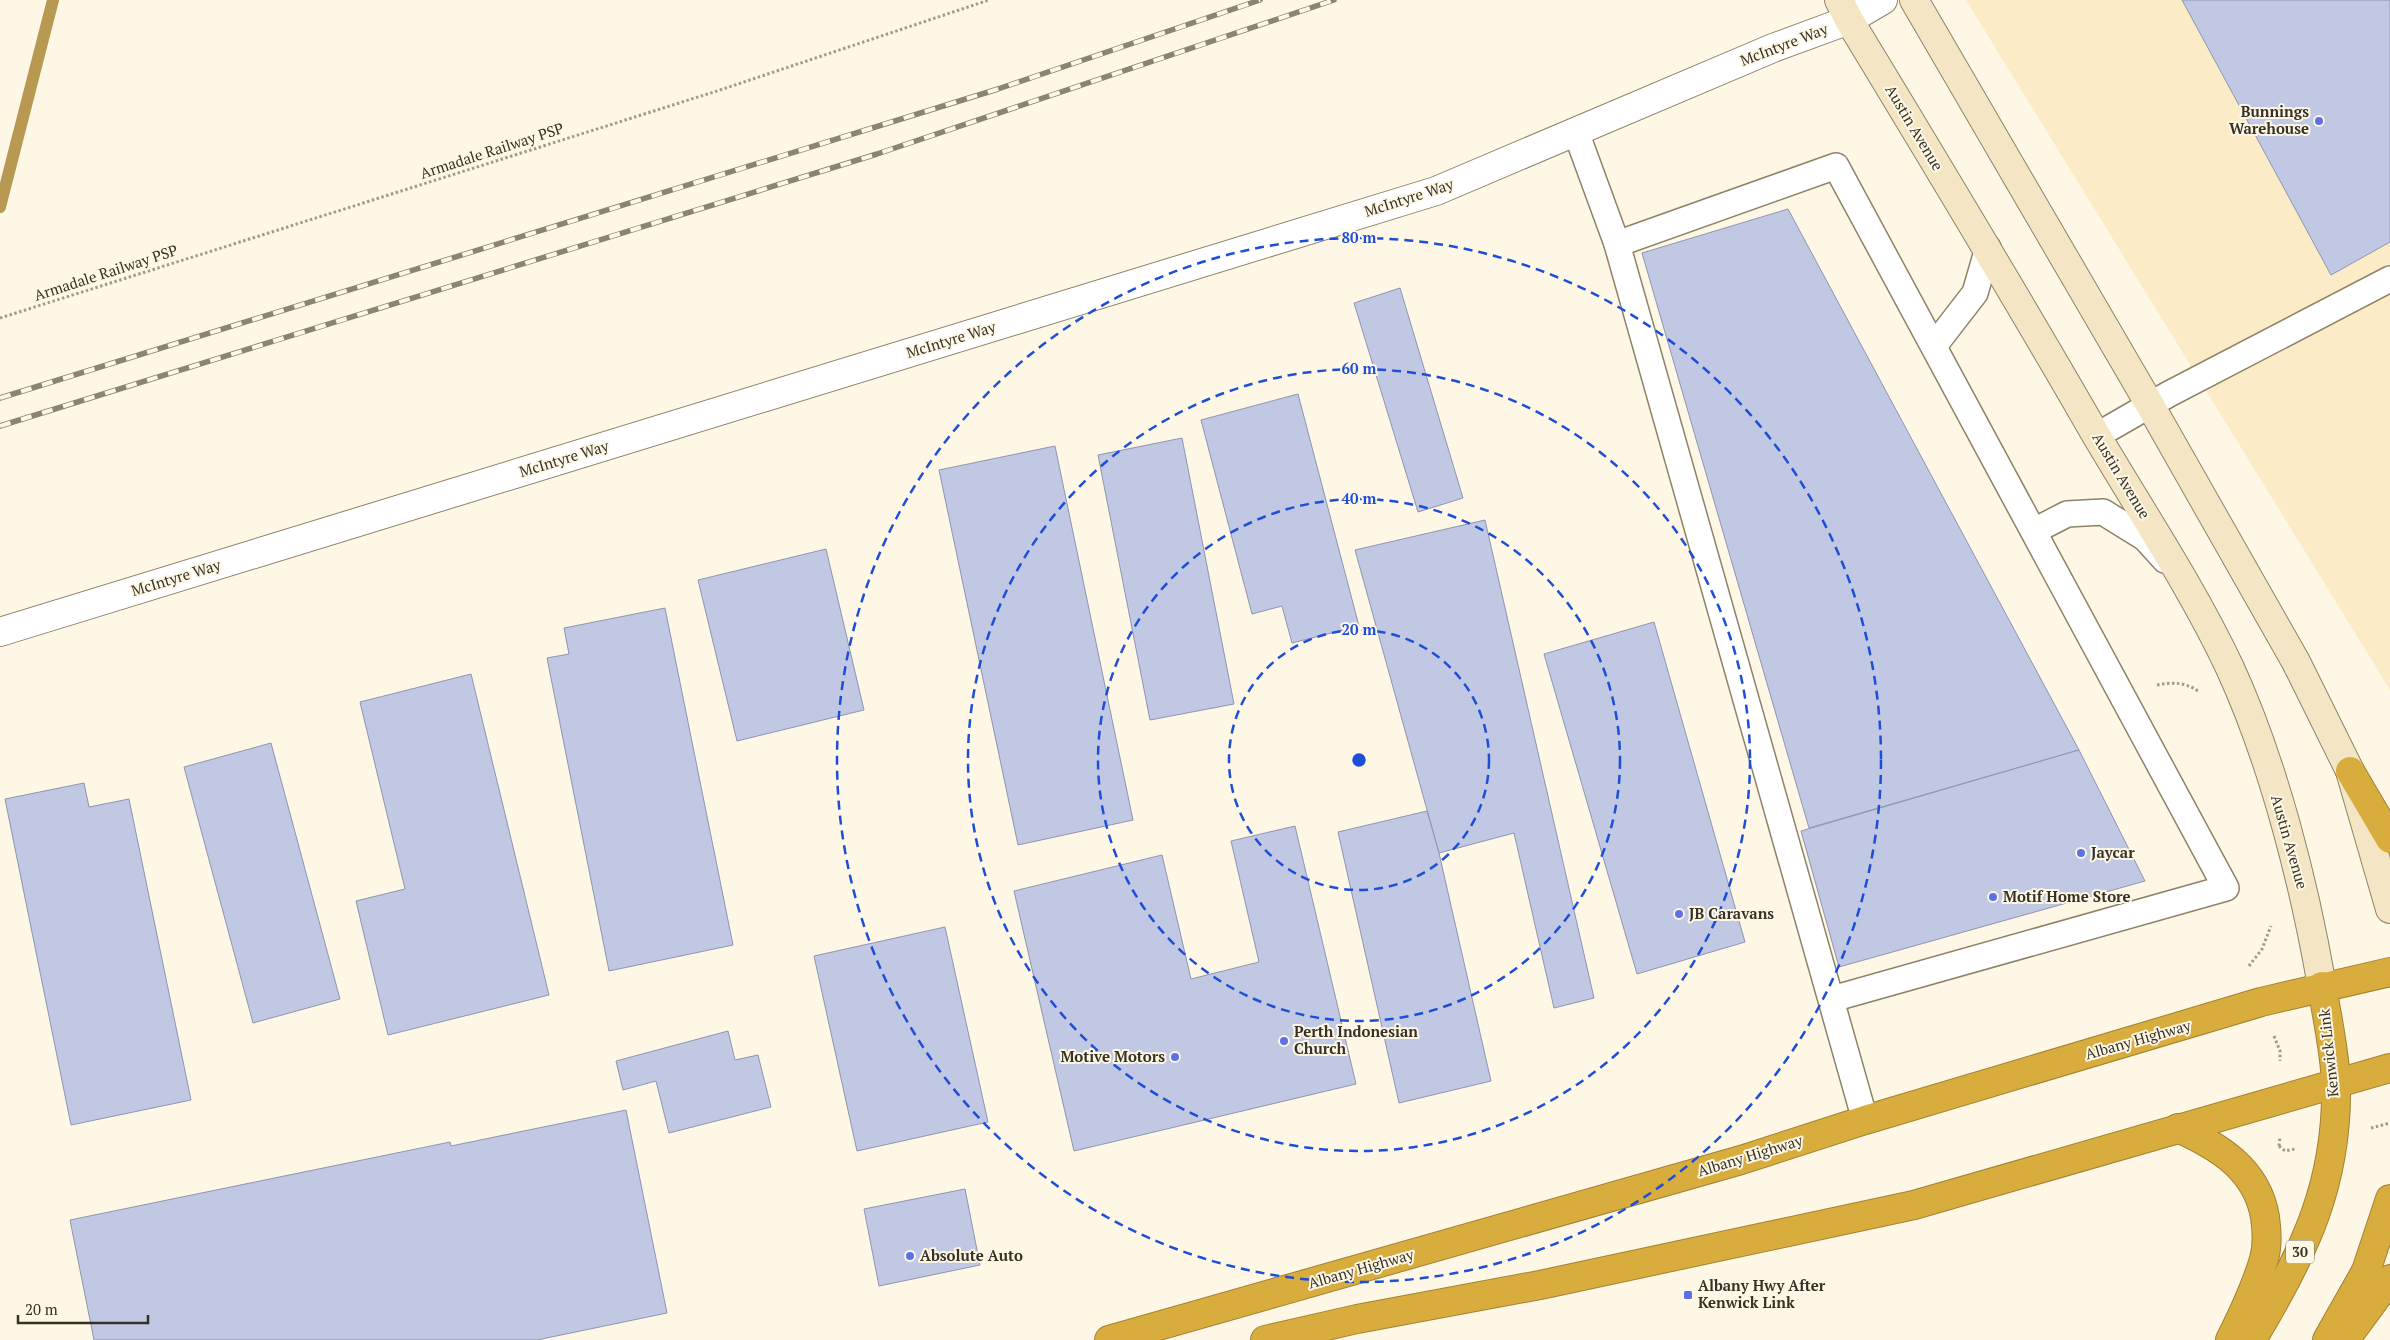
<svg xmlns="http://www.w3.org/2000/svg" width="2390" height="1340" font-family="'PT Serif',serif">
<rect width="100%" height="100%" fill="#fef7e5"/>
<polygon fill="#fcebc7" points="1966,0 2390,0 2390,690"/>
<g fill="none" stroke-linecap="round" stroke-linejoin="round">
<polyline stroke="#b79952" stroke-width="12" points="0,207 53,0"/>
</g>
<g fill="#c0c8e4" stroke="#8e95b0">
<polygon points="2182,0 2390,0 2390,242 2331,275"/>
<polygon points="1788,209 2079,750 1809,828 1642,253"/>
<polygon points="1400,288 1463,498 1418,512 1354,303"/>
<polygon points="1298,394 1359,626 1292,643 1282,606 1252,614 1201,420"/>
<polygon points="1182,438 1234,704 1150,720 1098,455"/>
<polygon points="1055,446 1133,820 1018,845 939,470"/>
<polygon points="1485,520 1594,998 1554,1008 1514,833 1439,853 1355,550"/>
<polygon points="826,549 864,710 737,741 698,580"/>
<polygon points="665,608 733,945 609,971 547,658 569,654 564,628"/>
<polygon points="1654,622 1745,942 1637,974 1544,654"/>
<polygon points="471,674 549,995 388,1035 356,901 405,889 360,702"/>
<polygon points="271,743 340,999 253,1023 184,767"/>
<polygon points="2079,750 2145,881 1839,967 1801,831"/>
<polygon points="84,783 89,807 129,799 191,1100 71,1125 5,799"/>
<polygon points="1427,811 1439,853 1491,1081 1399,1103 1338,832"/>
<polygon points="1295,826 1356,1084 1074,1151 1014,891 1162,855 1191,979 1259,962 1231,841"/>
<polygon points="945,927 988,1122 857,1151 814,956"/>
<polygon points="728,1031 735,1060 758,1055 771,1107 669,1133 656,1081 623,1090 616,1061"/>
<polygon points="626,1110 667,1313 537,1340 94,1340 70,1220 450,1142 451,1146"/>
<polygon points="965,1189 980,1265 879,1286 864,1209"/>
</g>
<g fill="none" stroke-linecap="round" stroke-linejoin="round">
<defs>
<g id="lane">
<polyline points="1576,132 1617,244 1865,1120"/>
<polyline points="1617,244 1836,166 2226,888 1832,999"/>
<polyline points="1934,346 1975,293 1988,248"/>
<polyline points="2096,436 2169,394 2390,279"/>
<polyline points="2034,531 2067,514 2103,512 2145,538 2165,560"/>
</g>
<polyline id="street" points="0,632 1436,191 1773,48 1849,20 1883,0"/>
<g id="secondary">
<path d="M1839,0L1849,20C1930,154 2011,287 2089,423C2136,504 2190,583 2230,668C2274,764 2304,883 2322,986"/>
<polyline points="1914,0 2150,405 2296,662 2350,771 2390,909"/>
</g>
<g id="highway">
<polyline points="2350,771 2390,839"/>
<path d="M2178,1128C2218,1146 2257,1169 2265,1217C2267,1231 2268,1245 2264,1259C2256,1287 2243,1314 2230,1340"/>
<polyline points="1109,1340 1741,1160 1865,1120 2261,1002 2390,972"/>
<polyline points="1265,1340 1357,1319 1540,1285 1914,1205 2390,1068"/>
<path d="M2249,1340L2256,1333C2305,1251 2338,1182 2336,1084C2335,1052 2327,1018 2322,986"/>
<polyline points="2327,1340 2366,1271 2390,1199"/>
<polyline points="2345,1340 2390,1279"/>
</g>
</defs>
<use href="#lane" stroke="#8e8267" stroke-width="28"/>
<use href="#street" stroke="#8e8267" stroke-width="30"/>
<use href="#secondary" stroke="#8e8267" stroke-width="30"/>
<use href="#highway" stroke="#a08235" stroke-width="30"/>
<g stroke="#a19b8c" stroke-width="3" stroke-dasharray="2.5 2.5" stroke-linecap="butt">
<polyline points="0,318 717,91 989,0"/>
<path d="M2157,685C2172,682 2185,682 2198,691"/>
<polyline points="2249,966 2262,949 2271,926"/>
<polyline points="2274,1036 2280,1051 2280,1061"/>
<polyline points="2371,1128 2390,1123"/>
<polyline points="2279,1146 2280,1137"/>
<polyline points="2279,1146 2285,1151 2295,1149"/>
</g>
<use href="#lane" stroke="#fff" stroke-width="25"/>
<use href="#street" stroke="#fff" stroke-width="28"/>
<use href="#secondary" stroke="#f4e6c5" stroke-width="28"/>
<use href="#highway" stroke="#d9ad3d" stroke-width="28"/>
<defs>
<g id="rail">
<polyline points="0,398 998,89 1260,0"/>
<polyline points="0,426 877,154 1334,0"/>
</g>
</defs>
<use href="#rail" stroke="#8a8476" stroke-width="5.5"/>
<use href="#rail" stroke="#fef7e5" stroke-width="4" stroke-dasharray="11" stroke-linecap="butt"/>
</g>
<g fill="none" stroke="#1d4ed8" stroke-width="2.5" stroke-dasharray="9 6">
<circle cx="1359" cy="760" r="130"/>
<circle cx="1359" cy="760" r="261"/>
<circle cx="1359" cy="760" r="391"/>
<circle cx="1359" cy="760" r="522"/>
</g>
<g fill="#5e70e7" stroke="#fef7e5" stroke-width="2">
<circle cx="2319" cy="121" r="5"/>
<circle cx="2081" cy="853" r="5"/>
<circle cx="1993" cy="897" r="5"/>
<circle cx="1679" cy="914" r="5"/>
<circle cx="1284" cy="1041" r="5"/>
<circle cx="1175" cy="1057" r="5"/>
<circle cx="910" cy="1256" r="5"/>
<rect x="1683" y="1290" width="10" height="10" rx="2.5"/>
</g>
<g text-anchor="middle" stroke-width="4" stroke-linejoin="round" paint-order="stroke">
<rect fill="#fef7e5" stroke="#726c5f" stroke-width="1" x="2286" y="1240.5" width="28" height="23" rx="4"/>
<g font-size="14" font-weight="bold" fill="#363126">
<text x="2300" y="1257">30</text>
</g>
<g font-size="15" fill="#363126" stroke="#fef7e5">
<text transform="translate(1784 45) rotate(-21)" y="5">McIntyre Way</text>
<text transform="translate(1914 128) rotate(59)" y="5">Austin Avenue</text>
<text transform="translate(492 151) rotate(-18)" y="5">Armadale Railway PSP</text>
<text transform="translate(1409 198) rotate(-18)" y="5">McIntyre Way</text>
<text transform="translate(106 273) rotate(-18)" y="5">Armadale Railway PSP</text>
<text transform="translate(951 340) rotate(-17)" y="5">McIntyre Way</text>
<text transform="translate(564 459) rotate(-17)" y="5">McIntyre Way</text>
<text transform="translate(2121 476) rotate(59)" y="5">Austin Avenue</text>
<text transform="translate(176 578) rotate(-17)" y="5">McIntyre Way</text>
<text transform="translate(2289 842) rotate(74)" y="5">Austin Avenue</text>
<text transform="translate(2138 1040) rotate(-16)" y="5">Albany Highway</text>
<text transform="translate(2329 1053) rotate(-96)" y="5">Kenwick Link</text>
<text transform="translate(1750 1156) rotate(-17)" y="5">Albany Highway</text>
<text transform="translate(1361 1269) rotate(-16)" y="5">Albany Highway</text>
</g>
<g font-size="15" font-weight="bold" fill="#363126" stroke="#fef7e5" text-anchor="start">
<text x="2309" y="117" text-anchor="end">Bunnings<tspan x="2309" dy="17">Warehouse</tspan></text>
<text x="2091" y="858">Jaycar</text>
<text x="2003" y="902">Motif Home Store</text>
<text x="1689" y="919">JB Caravans</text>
<text x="1294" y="1037">Perth Indonesian<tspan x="1294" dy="17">Church</tspan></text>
<text x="1165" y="1062" text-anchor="end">Motive Motors</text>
<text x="920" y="1261">Absolute Auto</text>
<text x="1698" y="1291">Albany Hwy After<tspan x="1698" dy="17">Kenwick Link</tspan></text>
</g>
</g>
<circle cx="1359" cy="760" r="8" fill="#1d4ed8" stroke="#fef7e5" stroke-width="2.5"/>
<g font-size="15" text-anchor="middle" font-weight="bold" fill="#1d4ed8" stroke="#fef7e5" stroke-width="4" stroke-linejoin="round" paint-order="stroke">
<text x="1359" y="243">80 m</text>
<text x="1359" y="374">60 m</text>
<text x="1359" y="504">40 m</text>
<text x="1359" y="635">20 m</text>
</g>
<path d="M18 1315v8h130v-8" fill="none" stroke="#363126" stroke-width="2.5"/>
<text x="25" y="1315" font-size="15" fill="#363126" stroke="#fef7e5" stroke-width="4" paint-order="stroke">20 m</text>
</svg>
